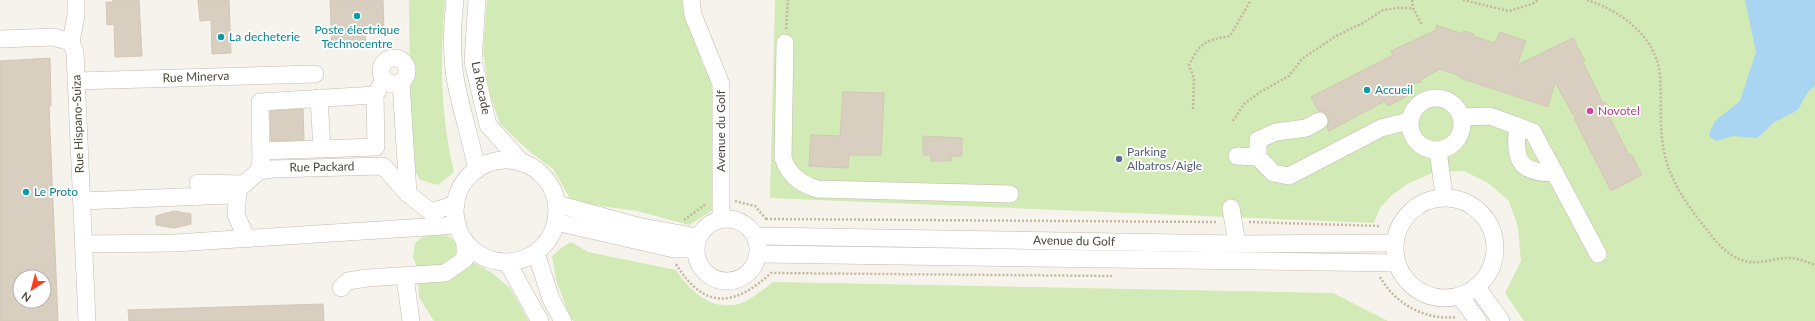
<svg xmlns="http://www.w3.org/2000/svg" width="1815" height="321" font-family="Lato,sans-serif">
<rect width="100%" height="100%" fill="#f6f3ec"/>
<g fill="#d2eab5">
<path d="M409,0H445C440,61 440,112 454,172L438,185L420,180L411,164Z"/>
<polygon points="487,0 685,0 703,67 706,67 717,103 716,208 689,225 637,211 572,202 553,169 530,152 500,124 489,92 483,52"/>
<polygon points="775,0 1815,0 1815,321 1524,321 1505,293 1521,261 1518,227 1509,201 1488,183 1464,171 1435,172 1409,183 1392,195 1380,208 1374,223 770,198"/>
<polygon points="445,234 456,242 474,263 491,272 510,288 529,321 434,321 419,297 418,270 413,257 415,243 424,236"/>
<path d="M571,242L588,252L676,270C691,293 715,314 744,302C754,297 764,289 773,282L1333,293L1388,321H574L570,317L556,280L552,256L561,248Z"/>
</g>
<path fill="#a9d4f2" d="M1745,0H1815V86C1806,92 1803,101 1798,110L1773,123L1762,134L1757,138L1733,136L1716,141L1710,137L1709,134L1715,121L1740,101L1756,52Z"/>
<g fill="#d8cfc1" stroke="#d3c7b4" fill-rule="evenodd">
<polygon points="113,0 139,0 142,56 115,57 114,24 107,25 106,2 113,2"/>
<polygon points="198,0 229,0 231,53 212,54 211,20 200,21"/>
<polygon points="330,0 383,0 384,32 365,33 366,47 332,49"/>
<polygon points="1436,25 1463,34 1464,31 1474,34 1473,36 1495,43 1500,32 1526,41 1517,65 1573,38 1585,61 1583,63 1603,103 1605,102 1612,115 1609,116 1629,155 1632,155 1642,175 1611,191 1574,118 1578,116 1573,115 1555,82 1548,107 1460,78 1460,76 1440,69 1420,80 1421,82 1408,84 1413,93 1388,106 1385,101 1329,131 1327,127 1329,122 1328,117 1324,112 1319,111 1311,97 1393,55 1391,51 1436,30"/>
<path d="M50,58L51,106H49L58,321H0V61ZM20,277H44V301H20Z"/>
<polygon points="843,92 884,93 881,155 849,155 848,168 809,166 811,135 840,136"/>
<polygon points="303,109 304,140 271,141 270,111"/>
<polygon points="923,136 962,138 962,156 952,156 951,161 931,161 931,155 923,155"/>
<polygon points="174,211 191,214 191,224 174,228 156,225 156,216"/>
<polygon points="323,304 324,321 129,321 128,310"/>
</g>
<g fill="none" stroke-linecap="round" stroke-linejoin="round">
<defs>
<g id="minor">
<polyline points="76,0 76,15 71,42 75,52 87,321"/>
<path d="M455,0C452,27 451,56 456,83C462,112 471,141 477,170"/>
<polyline points="477,0 473,61 488,125 522,163"/>
<polyline points="691,0 693,15 721,84 721,219"/>
<polyline points="0,39 53,37 71,42"/>
<path d="M785,43L783,158C789,175 799,183 817,189L1010,194"/>
<circle cx="394" cy="71" r="13"/>
<polyline points="76,81 315,74"/>
<polyline points="401,82 408,194"/>
<circle cx="1436" cy="124" r="26"/>
<polyline points="319,98 322,149"/>
<polyline points="1462,117 1490,116 1533,132 1598,254"/>
<polyline points="1319,121 1306,128 1276,132 1258,140 1258,157 1273,173 1289,176 1381,128 1409,121"/>
<path d="M1518,126C1513,158 1519,174 1555,173"/>
<polyline points="1438,150 1444,196"/>
<polyline points="261,151 376,147 375,95 384,80"/>
<polyline points="1237,156 1258,157"/>
<circle cx="506" cy="211" r="51"/>
<polyline points="259,171 261,160 260,102 375,95"/>
<polyline points="198,183 245,184"/>
<polyline points="238,191 236,215 247,239"/>
<circle cx="1445" cy="248" r="50"/>
<polyline points="82,201 231,195 259,171 272,169 383,166 408,194 431,212 456,204"/>
<polyline points="557,204 637,226 698,237"/>
<polyline points="1231,208 1237,244"/>
<circle cx="727" cy="250" r="31"/>
<polyline points="556,222 674,249 695,249"/>
<polyline points="755,236 1237,244 1394,243"/>
<polyline points="84,244 175,243 458,225"/>
<polyline points="534,254 539,262 551,299 563,321"/>
<polyline points="758,254 1396,263"/>
<polyline points="507,262 540,321"/>
<polyline points="405,277 411,321"/>
<polyline points="1477,287 1501,321"/>
<polyline points="341,288 348,281 367,278 445,273 465,259 465,241"/>
<polyline points="1460,296 1478,321"/>
</g>
</defs>
<use href="#minor" stroke="#c2bbae" stroke-width="18"/>
<g stroke="#c4b79f" stroke-width="2.5" stroke-dasharray="2 2" stroke-linecap="butt">
<polyline points="1412,0 1413,8 1422,25"/>
<polyline points="1463,0 1509,11 1532,4 1538,0"/>
<path d="M1587,0C1621,11 1657,37 1660,76C1662,102 1659,127 1664,152C1670,179 1683,199 1700,221C1710,233 1719,248 1733,256C1754,269 1768,258 1789,258C1797,258 1807,262 1815,265"/>
<polyline points="786,29 788,0"/>
<path d="M1193,109L1194,78L1189,65C1201,41 1205,41 1230,36L1251,0"/>
<polyline points="1233,121 1244,104 1260,92 1289,76 1302,59 1336,36 1363,23 1383,10 1398,8 1413,8"/>
<polyline points="735,201 755,206 767,220"/>
<polyline points="766,219 1218,222"/>
<polyline points="684,220 706,204"/>
<polyline points="1249,222 1380,226"/>
<path d="M676,264C704,310 734,307 771,273L1112,276"/>
<path d="M1380,277C1395,304 1426,321 1457,317"/>
</g>
<use href="#minor" stroke="#fff" stroke-width="17"/>
</g>
<g fill="#0f9aa8" stroke="#fff" stroke-width="1.5">
<circle cx="357" cy="16" r="4"/>
<circle cx="221" cy="37" r="4"/>
<circle cx="1367" cy="90" r="4"/>
<circle cx="26" cy="192" r="4"/>
</g>
<circle fill="#d1479c" stroke="#fff" stroke-width="1.5" cx="1590" cy="111" r="4"/>
<circle fill="#5c6f8a" stroke="#fff" stroke-width="1.5" cx="1119" cy="159" r="4"/>
<g text-anchor="middle" stroke-width="3.5" stroke-linejoin="round" paint-order="stroke">
<g font-size="12" fill="#0d838f" stroke="#fff" text-anchor="start">
<text x="357" y="34" text-anchor="middle">Poste électrique<tspan x="357" dy="14">Technocentre</tspan></text>
<text x="229" y="41">La decheterie</text>
<text x="1375" y="94">Accueil</text>
<text x="34" y="196">Le Proto</text>
</g>
<g font-size="12" fill="#4b4439" stroke="#fff">
<text transform="translate(196 77) rotate(-2)" y="4">Rue Minerva</text>
<text transform="translate(481 88) rotate(78)" y="4">La Rocade</text>
<text transform="translate(78 124) rotate(-92)" y="4">Rue Hispano-Suiza</text>
<text transform="translate(721 131) rotate(-90)" y="4">Avenue du Golf</text>
<text transform="translate(322 167) rotate(-1)" y="4">Rue Packard</text>
<text transform="translate(1074 241) rotate(1)" y="4">Avenue du Golf</text>
</g>
<g font-size="12" fill="#b23c85" stroke="#fff" text-anchor="start">
<text x="1598" y="115">Novotel</text>
</g>
<g font-size="12" fill="#4e5e75" stroke="#fff" text-anchor="start">
<text x="1127" y="156">Parking<tspan x="1127" dy="14">Albatros/Aigle</tspan></text>
</g>
</g>
<g transform="translate(32 289) rotate(216)"><circle r="19" fill="#ffffff" stroke="#b7b4b0"/>
<path d="M0-3L7 15L0 10L-7 15Z" fill="#fc3f1d"/>
<text y="-6" font-size="11" font-weight="bold" text-anchor="middle" fill="#4b4439">N</text>
</g>
</svg>
